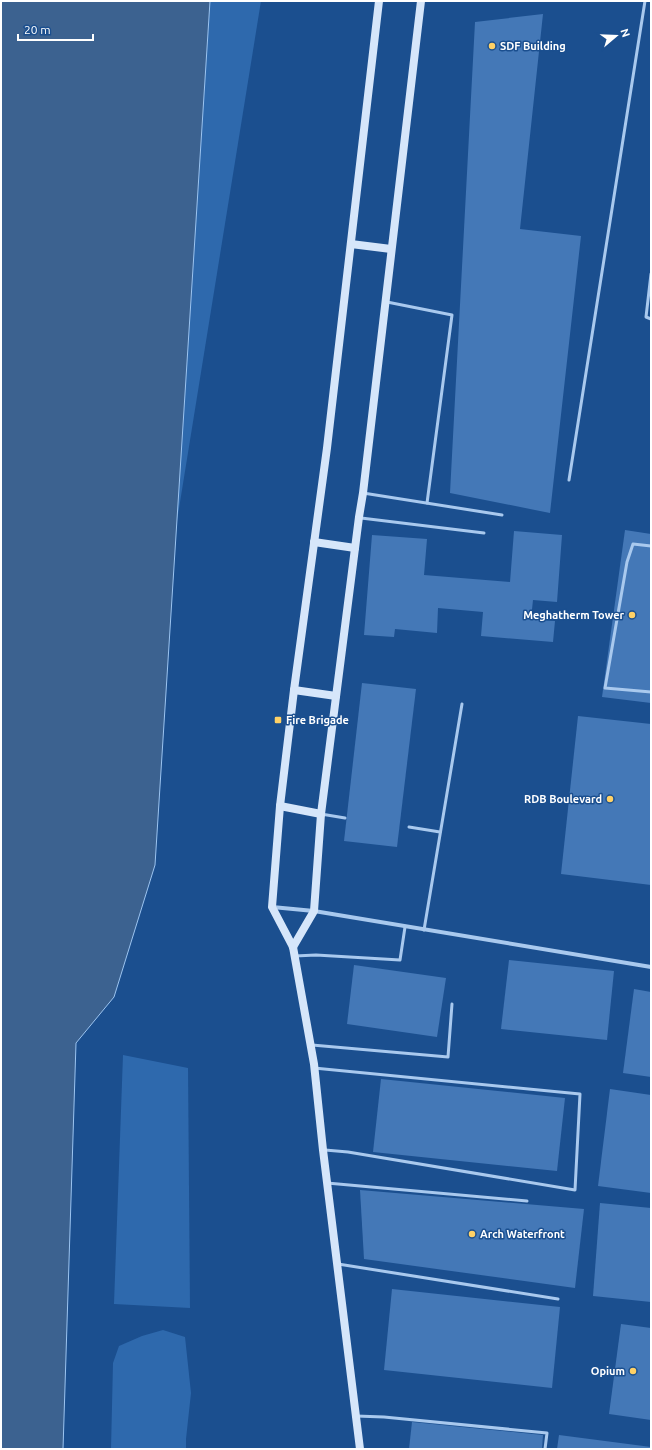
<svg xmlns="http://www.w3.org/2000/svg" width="652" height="1450" font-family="Ubuntu,sans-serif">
<rect width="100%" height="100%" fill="#1b4f8f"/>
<g fill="#2e69ad">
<polygon points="210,1 261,1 176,527"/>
<polygon points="123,1055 188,1068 190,1308 114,1304"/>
<polygon points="163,1330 185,1337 191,1393 186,1439 186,1449 111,1449 113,1363 119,1346 142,1336"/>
</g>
<polygon fill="#3c6290" stroke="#9cc4f0" points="1,1 210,1 155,865 114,997 76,1043 63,1449 1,1449"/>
<g fill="#4478b7">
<polygon points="543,14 520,229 581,236 550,513 450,493 475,22"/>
<polygon points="625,530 651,534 651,703 602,697"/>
<polygon points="514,531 562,535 557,602 533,600 531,619 555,621 553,642 481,636 483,612 438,608 437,633 395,629 394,637 364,635 372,535 427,539 424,575 510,582"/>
<polygon points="362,683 416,689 397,847 344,841"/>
<polygon points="578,716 651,724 651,885 561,874"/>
<polygon points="509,960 614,971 607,1040 501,1029"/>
<polygon points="354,965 446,978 437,1037 347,1024"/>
<polygon points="634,989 651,992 651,1077 623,1073"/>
<polygon points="381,1079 565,1098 557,1171 373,1152"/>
<polygon points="610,1089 651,1095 651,1193 598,1186"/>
<polygon points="360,1190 584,1209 575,1288 364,1259"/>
<polygon points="600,1203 651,1208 651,1302 593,1296"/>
<polygon points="392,1289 560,1307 552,1388 384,1370"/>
<polygon points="621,1324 651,1328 651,1420 609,1414"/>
<polygon points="412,1422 543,1435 542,1449 409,1449"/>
<polygon points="559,1435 651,1447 651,1449 557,1449"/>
</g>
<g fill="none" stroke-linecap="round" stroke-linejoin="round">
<g stroke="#a9c9ee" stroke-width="3">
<polyline points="651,274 646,317 651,319"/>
<polyline points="387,302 452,315 427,503"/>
<polyline points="569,480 645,1"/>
<polyline points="363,493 502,515"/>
<polyline points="361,518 484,533"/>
<polyline points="651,546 633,544 627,562 605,688 651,692"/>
<polyline points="321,814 345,818"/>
<polyline points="409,827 440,832"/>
<polyline points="424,930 462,704"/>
<polyline points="295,956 316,955 400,960 405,927"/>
<polyline points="312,1045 448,1057 452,1004"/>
<polyline points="314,1068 580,1094 575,1190 348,1152 325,1150"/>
<polyline points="327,1183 527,1201"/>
<polyline points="338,1264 558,1299"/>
<polyline points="356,1416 384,1417 547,1433 545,1449"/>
</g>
<polyline stroke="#a9c9ee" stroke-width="4" points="272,907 314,911 651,967"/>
<g stroke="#d6e6fa" stroke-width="8">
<polyline points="351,244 391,249"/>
<polyline points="314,542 355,548"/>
<polyline points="294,690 336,696"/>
<polyline points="280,806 321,814"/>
<polyline points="293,947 314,911 321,814 359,517 363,493 421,1"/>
<polyline points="360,1449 323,1150 314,1064 293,947 272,907 280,806 294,690 327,448 379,1"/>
</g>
</g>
<g fill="#ffd166" stroke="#1b4f8f" stroke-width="1.5">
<circle cx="492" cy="46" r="4"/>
<circle cx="632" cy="615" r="4"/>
<rect x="274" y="716" width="8" height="8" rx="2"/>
<circle cx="610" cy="799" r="4"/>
<circle cx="472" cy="1234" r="4"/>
<circle cx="633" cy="1371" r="4"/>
</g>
<g text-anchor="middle" stroke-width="3" stroke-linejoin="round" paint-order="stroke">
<g font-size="11" font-weight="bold" fill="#fff" stroke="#1b4f8f" text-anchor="start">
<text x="500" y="50">SDF Building</text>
<text x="624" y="619" text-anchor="end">Meghatherm Tower</text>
<text x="286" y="724">Fire Brigade</text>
<text x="602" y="803" text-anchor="end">RDB Boulevard</text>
<text x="480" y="1238">Arch Waterfront</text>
<text x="625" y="1375" text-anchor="end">Opium</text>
</g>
</g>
<rect width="652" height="1450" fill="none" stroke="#ffffff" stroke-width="4"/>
<g transform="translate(616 36) rotate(71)" stroke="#1b4f8f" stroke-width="3" paint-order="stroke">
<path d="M0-3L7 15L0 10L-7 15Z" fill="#ffffff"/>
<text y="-6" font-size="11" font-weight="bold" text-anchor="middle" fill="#ffffff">N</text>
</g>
<path d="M18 34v6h75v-6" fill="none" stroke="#ffffff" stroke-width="2"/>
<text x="24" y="34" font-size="12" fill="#ffffff" stroke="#1b4f8f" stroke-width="3" paint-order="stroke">20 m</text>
</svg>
